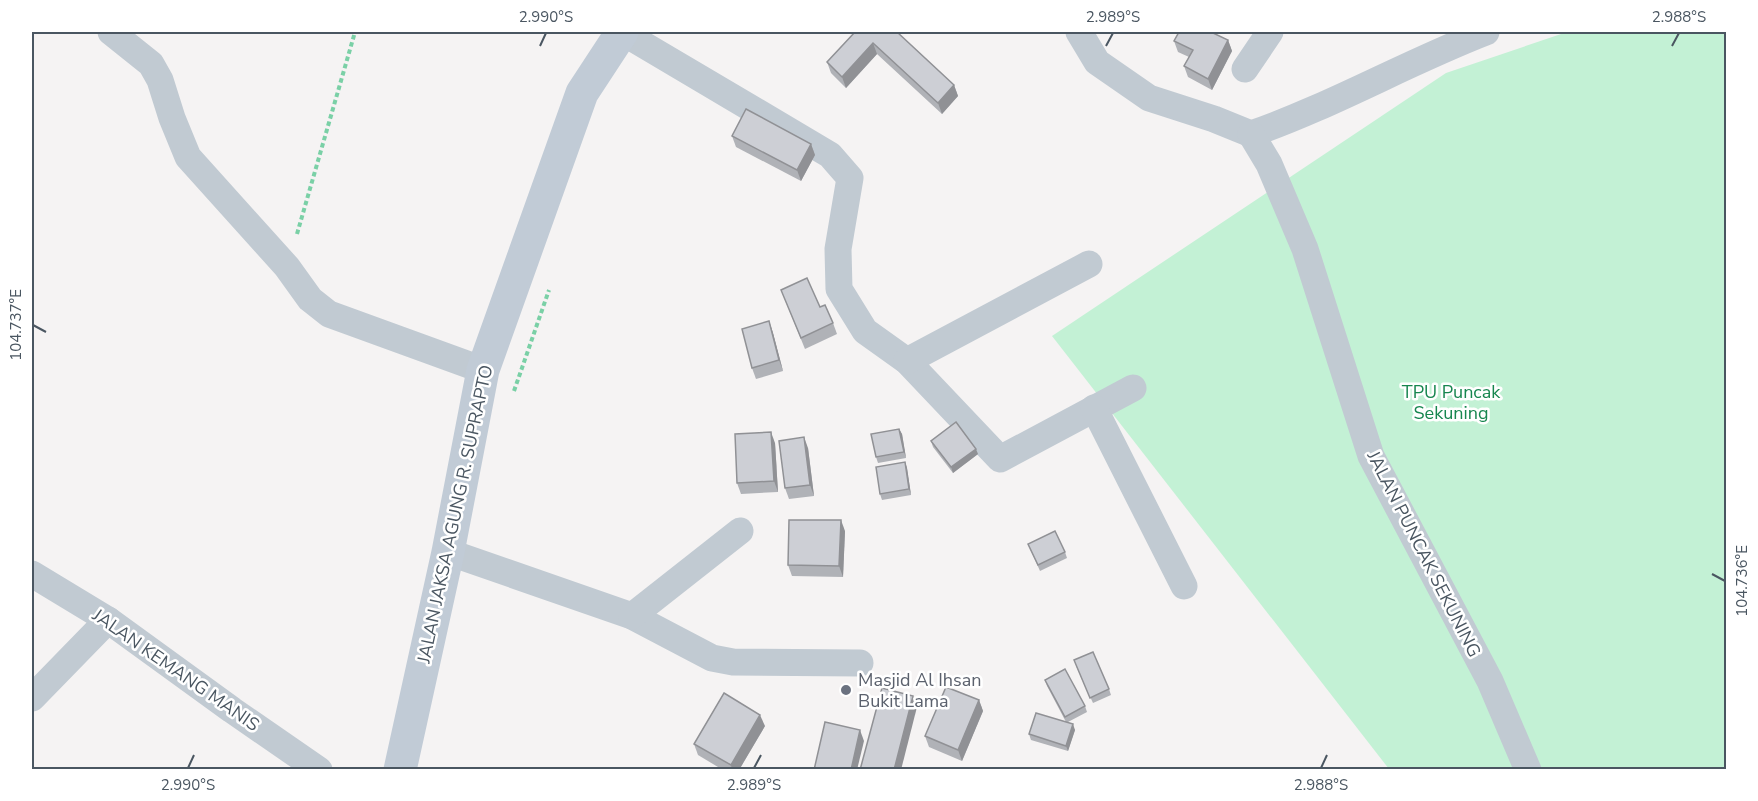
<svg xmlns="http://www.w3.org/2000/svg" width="1758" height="801" font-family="'Nunito Sans',sans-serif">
<rect width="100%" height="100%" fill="#f5f3f3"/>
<polygon fill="#c3f1d5" points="1567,32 1726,32 1726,769 1389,769 1052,336 1446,73"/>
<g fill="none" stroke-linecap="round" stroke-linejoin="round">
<g stroke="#7ad0a6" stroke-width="4" stroke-dasharray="4.5 3" stroke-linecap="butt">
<polyline points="297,234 355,32"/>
<polyline points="514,391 549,290"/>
</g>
<g stroke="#c1cad2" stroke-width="27">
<polyline points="111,32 151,64 160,80 172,118 188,157 287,267 310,299 329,314 483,370"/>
<polyline points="622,32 830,155 850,178 838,249 839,289 865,331 907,361 1000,459 1133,388"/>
<path d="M1079,32L1097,62L1149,98L1214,119L1251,134C1332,106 1406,63 1486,32"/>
<polyline points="1245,69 1270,32"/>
<polyline points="1251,134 1269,164 1305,249 1371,456 1490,681 1528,770"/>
<polyline points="907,361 1089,264"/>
<polyline points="1094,408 1184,586"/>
<polyline points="448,552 632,616 712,658 733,662 860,663"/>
<polyline points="32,574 108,620 232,710 319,770"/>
<polyline points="632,616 740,531"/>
<polyline points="32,698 108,620"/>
</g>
<polyline stroke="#c1cbd6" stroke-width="33" points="400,770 448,552 483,370 582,93 622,32"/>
</g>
<g fill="#b0b2b7">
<polygon points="855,32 954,85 958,96 942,114 877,54 846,88 831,73 827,62"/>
<polygon points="1178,32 1211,32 1228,40 1232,51 1212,90 1188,77 1184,66 1189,57 1178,52 1174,41 1179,32"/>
<polygon points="732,136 811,144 815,155 801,181 736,147"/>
<polygon points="781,290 820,307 833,323 837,334 805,349"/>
<polygon points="769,321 773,333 783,371 756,379 752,368"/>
<polygon points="899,429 902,434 906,458 878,463 876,457"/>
<polygon points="931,441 978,454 953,473 933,447"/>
<polygon points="775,443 778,492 741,494 737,483"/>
<polygon points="808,448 814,496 789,499 785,488"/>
<polygon points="905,462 907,468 911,495 882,500 880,494"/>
<polygon points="845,531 843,577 792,576 788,565"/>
<polygon points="1028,544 1065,552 1067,558 1040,571"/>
<polygon points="1076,666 1109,689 1111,695 1093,703"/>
<polygon points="1045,680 1085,706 1087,712 1068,722 1075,730 1068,751 1031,740 1029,734 1066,722 1047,686"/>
<polygon points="979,700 983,711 962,761 929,747 925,736"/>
<polygon points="765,726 739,770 723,770 698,755 694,744"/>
</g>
<g fill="#909195">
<polygon points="1228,40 1232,51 1212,90 1208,79"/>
<polygon points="873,43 877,54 846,88 842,77"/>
<polygon points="954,85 958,96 942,114 938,103"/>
<polygon points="811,144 815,155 801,181 797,170"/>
<polygon points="769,321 773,333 783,371 779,360"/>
<polygon points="899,429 902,434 906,458 904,452"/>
<polygon points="771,432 775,443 778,492 774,481"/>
<polygon points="804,437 808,448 814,496 810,485"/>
<polygon points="976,449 978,454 953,473 951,467"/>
<polygon points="905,462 907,468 911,495 909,489"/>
<polygon points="841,520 845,531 843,577 839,566"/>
<polygon points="913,696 917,707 901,770 894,770"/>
<polygon points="979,700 983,711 962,761 958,750"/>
<polygon points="760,715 765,726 739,770 732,770 731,765"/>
<polygon points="1073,724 1075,730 1068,751 1066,746"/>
<polygon points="860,730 864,741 857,770 851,770"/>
</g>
<g fill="#cdcfd5" stroke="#909195" stroke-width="1.5">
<polygon points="855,32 897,32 954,85 938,103 873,43 842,77 827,62"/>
<polygon points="1179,32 1211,32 1228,40 1208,79 1184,66 1193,50 1174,41"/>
<polygon points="746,109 811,144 797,170 732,136"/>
<polygon points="807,278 820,307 825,305 833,323 801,338 781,290"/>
<polygon points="769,321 779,360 752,368 742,329"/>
<polygon points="956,422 976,449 951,467 931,441"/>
<polygon points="899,429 904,452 876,457 871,434"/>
<polygon points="771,432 774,481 737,483 735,434"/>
<polygon points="804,437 810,485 785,488 779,441"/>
<polygon points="905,462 909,489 880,494 876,467"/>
<polygon points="789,520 841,520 839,566 788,565"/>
<polygon points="1055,531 1065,552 1038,565 1028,544"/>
<polygon points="1093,652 1109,689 1090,698 1074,660"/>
<polygon points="1065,669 1085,706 1065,717 1045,680"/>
<polygon points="946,687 979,700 958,750 925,736"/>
<polygon points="882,688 913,696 894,770 860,770"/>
<polygon points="724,693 760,715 731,765 694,744"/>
<polygon points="1036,713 1073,724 1066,746 1029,734"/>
<polygon points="825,722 860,730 851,770 814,770"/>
</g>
<path fill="none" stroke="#4a5661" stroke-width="2" d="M540,46L546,33M1106,46L1113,33M1672,46L1679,33M33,325L46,332M1712,574L1725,581M188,768L194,755M754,768L761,755M1321,768L1327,755"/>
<circle fill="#6b7280" stroke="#fff" stroke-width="2" cx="846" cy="690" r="6"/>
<g text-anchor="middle" stroke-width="5" stroke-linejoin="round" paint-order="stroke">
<g font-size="18" fill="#17864f" stroke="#fff">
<text x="1451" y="398">TPU Puncak<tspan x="1451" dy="21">Sekuning</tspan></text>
</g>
<g font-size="18" fill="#4a5661" stroke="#fff">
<text transform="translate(455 514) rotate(-78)" y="6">JALAN JAKSA AGUNG R. SUPRAPTO</text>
<text transform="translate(1424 554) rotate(63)" y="6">JALAN PUNCAK SEKUNING</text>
<text transform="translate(176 670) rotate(35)" y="6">JALAN KEMANG MANIS</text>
</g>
<g font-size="18" fill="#5b616d" stroke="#fff" text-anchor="start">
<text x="858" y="686">Masjid Al Ihsan<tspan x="858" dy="21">Bukit Lama</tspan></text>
</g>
</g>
<rect width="1758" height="801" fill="none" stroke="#ffffff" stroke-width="66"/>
<rect x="33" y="33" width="1692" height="735" fill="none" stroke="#4a5661" stroke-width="2"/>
<g font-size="15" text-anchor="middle" fill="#4a5661">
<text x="546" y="22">2.990°S</text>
<text x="1113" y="22">2.989°S</text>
<text x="1679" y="22">2.988°S</text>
<text transform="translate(16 325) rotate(-90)" y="5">104.737°E</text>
<text transform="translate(1742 581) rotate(-90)" y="5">104.736°E</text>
<text x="188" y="790">2.990°S</text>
<text x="754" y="790">2.989°S</text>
<text x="1321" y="790">2.988°S</text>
</g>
</svg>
